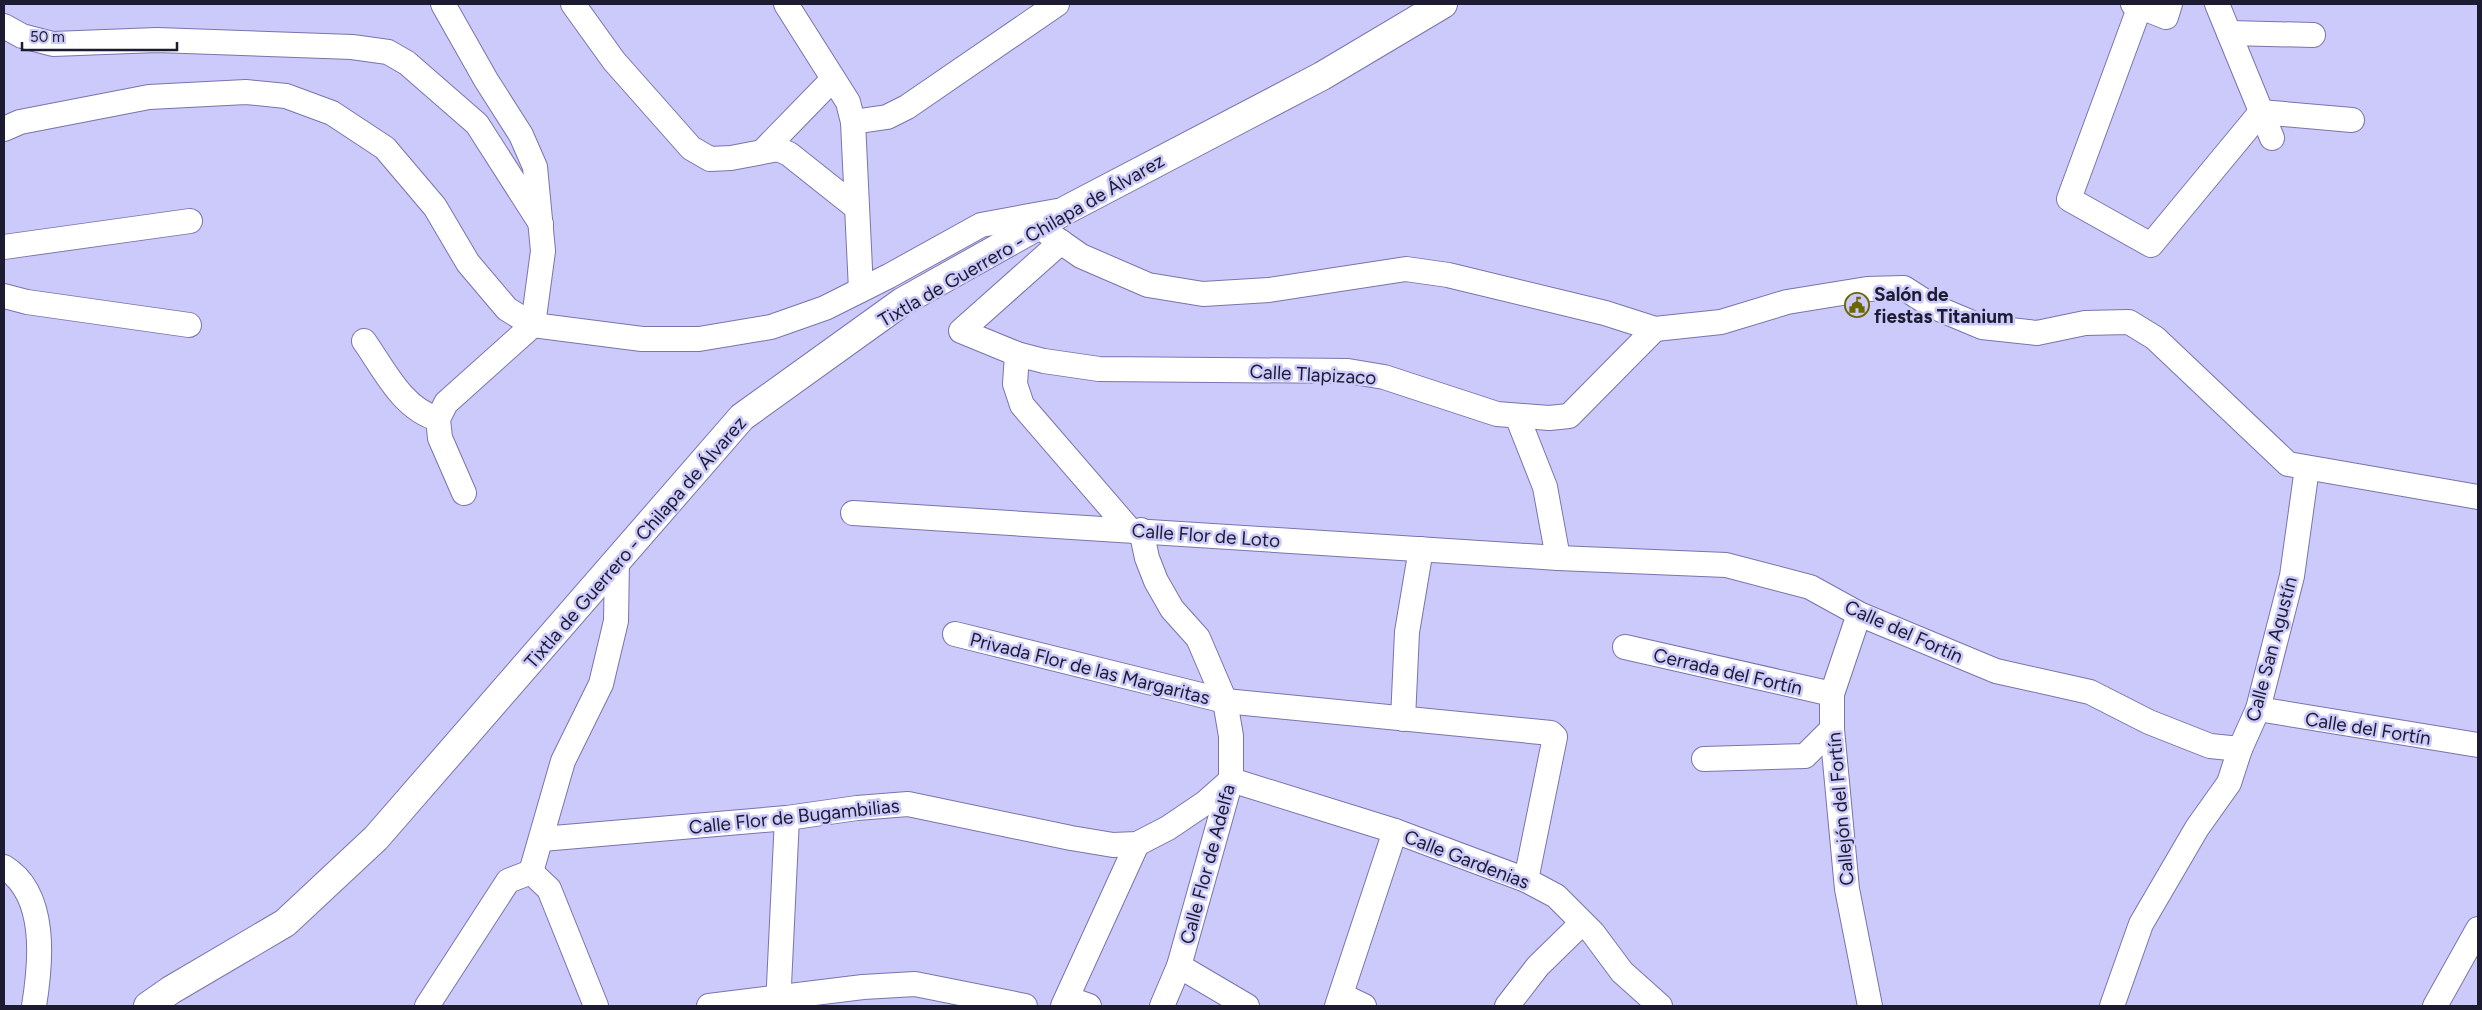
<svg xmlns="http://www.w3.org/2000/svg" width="2482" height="1010" font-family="Figtree,sans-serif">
<rect width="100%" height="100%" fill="#ccc9fb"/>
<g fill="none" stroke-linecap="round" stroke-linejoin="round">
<defs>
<g id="minor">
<polyline points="443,4 486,80 521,135 535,167 543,251 533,325 446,403 438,419 440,438 464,493"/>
<polyline points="573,4 614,61 691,148 710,159 731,158 778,149 789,154 857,208"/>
<polyline points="786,4 848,102 853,122 861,290"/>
<polyline points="2133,4 2166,17 2170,4"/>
<polyline points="2217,4 2272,138"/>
<polyline points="2140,6 2069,199 2151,245 2261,112 2352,120"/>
<polyline points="4,26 22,36 53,44 157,40 352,47 388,52 407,63 477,124 541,224"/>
<polyline points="2229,33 2313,35"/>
<polyline points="853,122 887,117 907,107 1057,4"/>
<polyline points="4,129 20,122 149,97 246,92 286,96 332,113 385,148 435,207 468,263 507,309 533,325 642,339 699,339 771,327 825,308 889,276 981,225 1057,211"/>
<polyline points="763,151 833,79"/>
<polyline points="1038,226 1081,256 1148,285 1203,294 1269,290 1406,269 1448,275 1605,313 1655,329 1721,322 1787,302 1867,289 1904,288 1932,306 1982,327 2037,333 2085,323 2129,322 2155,338 2288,464 2478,497"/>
<polyline points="1061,242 961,331 1017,354 1044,361 1099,369 1348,371 1384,377 1497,414 1549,418 1569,416 1655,329"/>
<polyline points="4,247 190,221"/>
<polyline points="4,296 27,302 189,325"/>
<path d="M364,341C384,369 402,409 438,419"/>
<polyline points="1017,354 1015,384 1022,405 1129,529"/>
<polyline points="1517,416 1545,487 1558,558"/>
<polyline points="853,513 1558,558 1726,565 1810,587 1859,614 1996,671 2090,692 2149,722 2210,746 2240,749"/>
<polyline points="1141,530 1147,558 1156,581 1172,609 1198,638 1225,701 1231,736 1231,780 1179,966 1162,1006"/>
<polyline points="1859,614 1832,694 1832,729 1847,889 1870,1006"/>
<polyline points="955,634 1225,701 1551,733 1555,737 1526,880"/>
<polyline points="1625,647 1832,694"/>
<polyline points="2258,709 2478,745"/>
<polyline points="1403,719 1407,632 1421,549"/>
<polyline points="1704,759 1805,756 1832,729"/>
<polyline points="542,839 787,818 857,808 908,804 1071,838 1113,845 1137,844 1168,828 1205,803 1231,780 1395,831 1526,880 1556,896 1593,933 1622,972 1660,1006"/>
<path d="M4,867C48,894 41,963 34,1006"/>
<polyline points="531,872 563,761 601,684 616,621 617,561"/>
<polyline points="531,872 549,889 596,1006"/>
<polyline points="1179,966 1247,1006"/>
<polyline points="1341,995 1364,1006"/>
<polyline points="1067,998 1089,1006"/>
<polyline points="427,1006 508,881 531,872"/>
<polyline points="709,1006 863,987 915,984 1025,1006"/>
<polyline points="778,1006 787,818"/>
<polyline points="1063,1006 1137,844"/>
<polyline points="1337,1006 1395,831"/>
<polyline points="1507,1006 1538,966 1582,923"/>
<polyline points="2112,1006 2141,924 2197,828 2229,783 2240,749 2258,709 2292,576 2307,468"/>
<polyline points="2435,1006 2478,929"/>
</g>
<polyline id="primary" points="148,1006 171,990 285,923 376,838 742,417 902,302 1068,209 1322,76 1443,4"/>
</defs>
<use href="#minor" stroke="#7974ac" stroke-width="26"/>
<use href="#primary" stroke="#7974ac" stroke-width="30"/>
<use href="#minor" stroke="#fff" stroke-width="24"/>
<use href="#primary" stroke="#fff" stroke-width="28"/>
</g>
<defs>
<symbol id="civic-ring" viewBox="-11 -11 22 22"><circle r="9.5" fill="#ccc9fb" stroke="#6b6700" stroke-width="1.5"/><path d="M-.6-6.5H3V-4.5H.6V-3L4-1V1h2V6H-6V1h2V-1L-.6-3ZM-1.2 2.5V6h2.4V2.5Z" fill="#6b6700"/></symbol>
</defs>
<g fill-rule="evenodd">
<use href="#civic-ring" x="1843" y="291" width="28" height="28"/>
</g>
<g text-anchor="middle" stroke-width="5" stroke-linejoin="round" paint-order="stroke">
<g font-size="19" fill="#1d1b31" stroke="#ccc9fb">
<text transform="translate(1021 240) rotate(-30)" y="7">Tixtla de Guerrero - Chilapa de Álvarez</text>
<text transform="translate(1313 374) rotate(3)" y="7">Calle Tlapizaco</text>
<text transform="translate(1206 535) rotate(4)" y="7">Calle Flor de Loto</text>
<text transform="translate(635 542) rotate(-49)" y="7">Tixtla de Guerrero - Chilapa de Álvarez</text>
<text transform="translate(1904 631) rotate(24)" y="7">Calle del Fortín</text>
<text transform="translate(2271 649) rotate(-75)" y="7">Calle San Agustín</text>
<text transform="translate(1090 668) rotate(14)" y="7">Privada Flor de las Margaritas</text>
<text transform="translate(1728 671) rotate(13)" y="7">Cerrada del Fortín</text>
<text transform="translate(2368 728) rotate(9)" y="7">Calle del Fortín</text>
<text transform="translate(1840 809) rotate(-95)" y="7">Callejón del Fortín</text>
<text transform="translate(794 816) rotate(-6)" y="7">Calle Flor de Bugambilias</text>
<text transform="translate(1467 859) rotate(21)" y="7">Calle Gardenias</text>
<text transform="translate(1207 864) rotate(-75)" y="7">Calle Flor de Adelfa</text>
</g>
<g font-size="19" font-weight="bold" fill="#1d1b31" stroke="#ccc9fb" text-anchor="start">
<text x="1874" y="301">Salón de<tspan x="1874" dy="22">fiestas Titanium</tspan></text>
</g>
</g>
<rect width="2482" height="1010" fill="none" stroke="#1d1b31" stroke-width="10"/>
<path d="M22 42v8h155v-8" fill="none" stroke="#1d1b31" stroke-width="2.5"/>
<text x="30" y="42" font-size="15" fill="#1d1b31" stroke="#ccc9fb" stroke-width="4" paint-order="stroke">50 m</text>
</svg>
